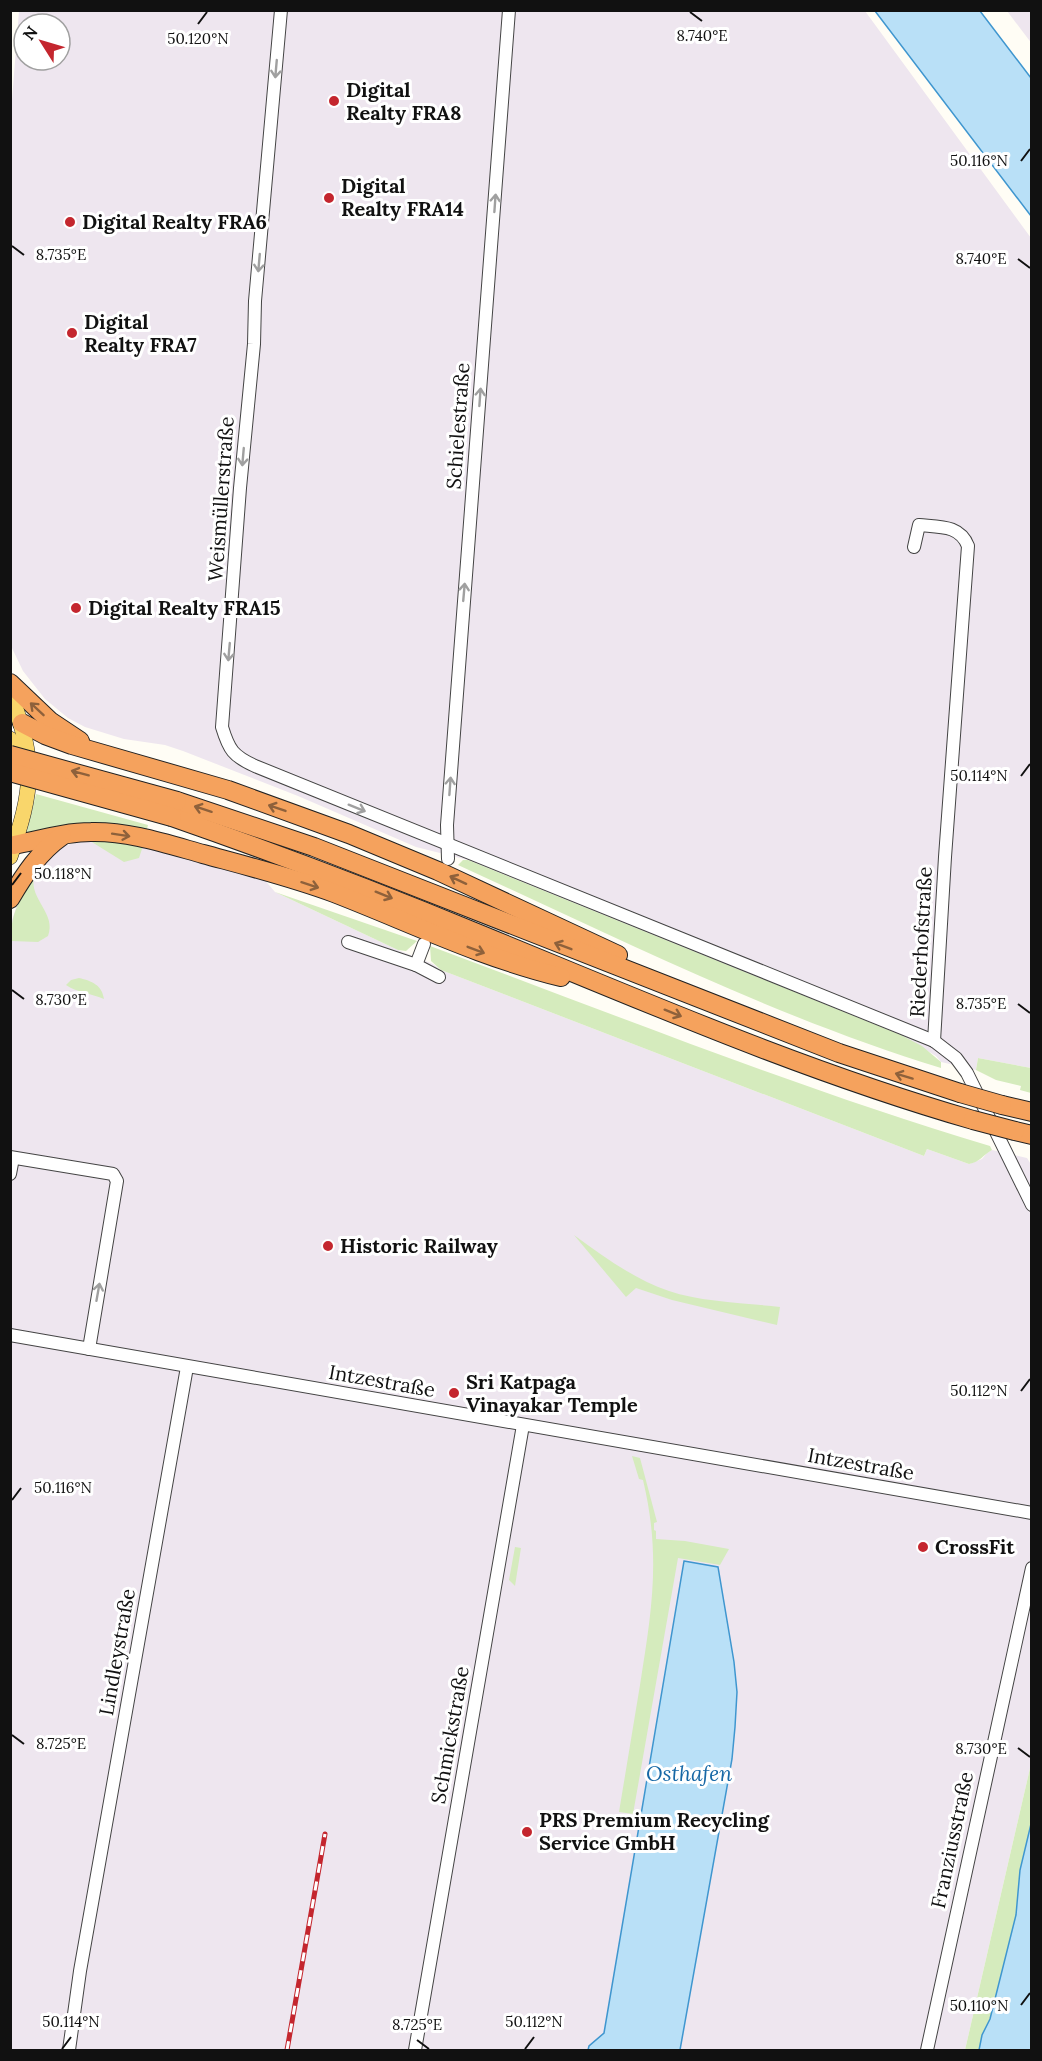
<svg xmlns="http://www.w3.org/2000/svg" width="1042" height="2061" font-family="Lora,serif">
<rect width="100%" height="100%" fill="#fffdf5"/>
<g fill="#eee6ef" fill-rule="evenodd">
<path d="M19,11H865L1031,238V1068L978,1058L976,1070L941,1062L936,1056L901,1035L468,860L416,847L298,796L183,751L165,745L124,739L85,727L68,718L45,699L23,671L11,646L10,125ZM24,24H60V60H24Z"/>
<polygon points="1007,11 1031,11 1031,42 1029,40"/>
<polygon points="94,839 143,846 263,878 275,892 398,950 433,964 441,970 924,1156 927,1149 969,1164 982,1159 987,1153 992,1150 1027,1158 1032,1166 1031,1764 965,2050 11,2050 10,926 16,908 40,866 62,846"/>
</g>
<g fill="#d5ebbd">
<polygon points="36,794 148,825 146,833 26,835"/>
<polygon points="87,839 94,839 143,846 139,858 124,862"/>
<path d="M463,860H468L901,1035L922,1046L941,1062V1068C774,1017 616,937 458,865Z"/>
<path d="M34,877C29,899 57,914 48,936L38,942L11,941C10,915 20,898 34,877Z"/>
<polygon points="275,892 417,941 406,951 398,950"/>
<path d="M430,946C616,1015 800,1089 990,1146L992,1150C983,1155 980,1162 969,1164L927,1149L924,1156L441,970L431,961Z"/>
<path d="M79,978C92,981 102,985 104,999C90,993 78,993 66,985L71,980Z"/>
<polygon points="978,1058 1031,1068 1031,1093 1020,1090 1021,1086 996,1080 976,1070"/>
<path d="M574,1235C604,1257 634,1279 669,1291C701,1302 746,1303 780,1307L777,1325L672,1300L636,1288L626,1297Z"/>
<path d="M632,1456L640,1458L657,1522L654,1523V1530L656,1531V1539L685,1541L729,1549L720,1565L678,1558L633,1814L619,1812C626,1770 633,1727 640,1685C652,1610 661,1555 643,1480L639,1479Z"/>
<polygon points="515,1547 521,1548 515,1586 509,1580"/>
<polygon points="1031,1764 1031,1824 1020,1870 1016,1915 990,2019 982,2035 979,2050 965,2050"/>
</g>
<g fill="#b9e0f7" stroke="#3f96cf" stroke-width="1.5">
<polygon points="875,11 980,11 1031,78 1031,216"/>
<polygon points="684,1561 718,1567 734,1662 737,1692 735,1727 732,1759 680,2050 588,2050 589,2046 604,2033"/>
<polygon points="1031,1824 1031,2050 979,2050 982,2035 990,2019 1016,1915 1020,1870"/>
</g>
<g fill="none" stroke-linecap="round" stroke-linejoin="round">
<defs>
<g id="minor">
<path d="M281,10L255,301L254,344L240,488L222,727C229,750 233,756 255,766L934,1041L956,1058L967,1073L1032,1205"/>
<path d="M914,547L919,525C940,527 960,525 968,546L945,857L934,1041"/>
<polyline points="448,859 447,825 509,10"/>
<polyline points="348,942 416,965"/>
<polyline points="424,944 416,965 439,977"/>
<polyline points="10,1157 113,1174 117,1181 89,1349"/>
<polyline points="10,1174 13,1158"/>
<polyline points="10,1335 1032,1513"/>
<polyline points="69,2050 80,1971 187,1367"/>
<polyline points="415,2050 523,1425"/>
<polyline points="927,2050 1032,1568"/>
</g>
<g id="major">
<path d="M10,694C37,759 33,791 10,857"/>
<polyline points="10,739 24,765"/>
</g>
<g id="highway">
<polyline points="10,683 50,721 80,741"/>
<polyline points="22,723 45,735 72,745 228,790 349,834 438,871 618,955"/>
<polyline points="177,801 314,847 839,1053 960,1093"/>
<path d="M172,817C275,853 376,891 477,933C641,1000 803,1071 973,1120"/>
<path d="M14,845C39,840 65,832 91,832C128,831 167,844 203,854C247,866 291,877 334,893C409,922 482,958 561,977"/>
<path d="M10,899C24,875 39,852 62,836"/>
<polyline points="1002,1105 1032,1112"/>
<polyline points="1015,1131 1032,1135"/>
</g>
</defs>
<use href="#minor" stroke="#444" stroke-width="14"/>
<use href="#major" stroke="#222" stroke-width="16"/>
<use href="#highway" stroke="#222" stroke-width="20"/>
<use href="#minor" stroke="#fff" stroke-width="12"/>
<use href="#major" stroke="#f9d66b" stroke-width="15"/>
<use href="#highway" stroke="#f5a25d" stroke-width="18"/>
<defs>
<polyline id="rail" points="287,2050 325,1834"/>
</defs>
<use href="#rail" stroke="#c4262e" stroke-width="5"/>
<use href="#rail" stroke="#fff" stroke-width="3" stroke-dasharray="9" stroke-linecap="butt"/>
<defs>
<g id="highway-bridge">
<polyline points="10,755 177,801"/>
<polyline points="10,772 172,817"/>
<polyline points="960,1093 1002,1105"/>
<polyline points="973,1120 1015,1131"/>
</g>
</defs>
<use href="#highway-bridge" stroke="#222" stroke-width="20" stroke-linecap="butt"/>
<use href="#highway-bridge" stroke="#f5a25d" stroke-width="18"/>
</g>
<defs><path id="oneway-shaft" d="M-6 0H5M1.5-3L5.5 0L1.5 3" fill="none" stroke-width="1.6" stroke-linecap="round" stroke-linejoin="round" transform="scale(1.5)"/></defs>
<g stroke="#a0a0a0">
<use href="#oneway-shaft" transform="translate(276 69) rotate(95)"/>
<use href="#oneway-shaft" transform="translate(495 203) rotate(-86)"/>
<use href="#oneway-shaft" transform="translate(259 263) rotate(95)"/>
<use href="#oneway-shaft" transform="translate(480 397) rotate(-86)"/>
<use href="#oneway-shaft" transform="translate(243 457) rotate(95)"/>
<use href="#oneway-shaft" transform="translate(464 592) rotate(-85)"/>
<use href="#oneway-shaft" transform="translate(229 652) rotate(95)"/>
<use href="#oneway-shaft" transform="translate(450 786) rotate(-86)"/>
<use href="#oneway-shaft" transform="translate(357 808) rotate(22)"/>
<use href="#oneway-shaft" transform="translate(98 1292) rotate(-80)"/>
</g>
<g stroke="#8e613b">
<use href="#oneway-shaft" transform="translate(37 709) rotate(-137)"/>
<use href="#oneway-shaft" transform="translate(80 773) rotate(-165)"/>
<use href="#oneway-shaft" transform="translate(277 808) rotate(-161)"/>
<use href="#oneway-shaft" transform="translate(203 809) rotate(-162)"/>
<use href="#oneway-shaft" transform="translate(121 835) rotate(9)"/>
<use href="#oneway-shaft" transform="translate(458 880) rotate(-155)"/>
<use href="#oneway-shaft" transform="translate(310 885) rotate(18)"/>
<use href="#oneway-shaft" transform="translate(384 895) rotate(22)"/>
<use href="#oneway-shaft" transform="translate(563 946) rotate(-159)"/>
<use href="#oneway-shaft" transform="translate(476 950) rotate(21)"/>
<use href="#oneway-shaft" transform="translate(673 1013) rotate(22)"/>
<use href="#oneway-shaft" transform="translate(904 1076) rotate(-163)"/>
</g>
<path fill="none" stroke="#111" stroke-width="2" d="M690,12L702,21M198,24L207,12M1021,161L1030,149M12,246L24,255M1018,259L1030,268M1021,776L1030,764M12,885L21,873M12,990L24,999M1018,1004L1030,1013M1021,1391L1030,1379M12,1500L21,1488M12,1735L24,1744M1018,1748L1030,1757M1021,2005L1030,1993M417,2040L429,2049M62,2049L71,2037M525,2049L534,2037"/>
<g fill="#c4262e" stroke="#fff" stroke-width="2">
<circle cx="334" cy="101" r="6"/>
<circle cx="329" cy="198" r="6"/>
<circle cx="70" cy="222" r="6"/>
<circle cx="72" cy="333" r="6"/>
<circle cx="76" cy="608" r="6"/>
<circle cx="328" cy="1246" r="6"/>
<circle cx="454" cy="1393" r="6"/>
<circle cx="923" cy="1547" r="6"/>
<circle cx="527" cy="1832" r="6"/>
</g>
<g text-anchor="middle" stroke-width="6" stroke-linejoin="round" paint-order="stroke">
<g font-size="20" font-weight="bold" fill="#111" stroke="#fff" text-anchor="start">
<text x="346" y="97">Digital<tspan x="346" dy="23">Realty FRA8</tspan></text>
<text x="341" y="193">Digital<tspan x="341" dy="23">Realty FRA14</tspan></text>
<text x="82" y="229">Digital Realty FRA6</text>
<text x="84" y="329">Digital<tspan x="84" dy="23">Realty FRA7</tspan></text>
<text x="88" y="615">Digital Realty FRA15</text>
<text x="340" y="1253">Historic Railway</text>
<text x="466" y="1389">Sri Katpaga<tspan x="466" dy="23">Vinayakar Temple</tspan></text>
<text x="935" y="1554">CrossFit</text>
<text x="539" y="1827">PRS Premium Recycling<tspan x="539" dy="23">Service GmbH</tspan></text>
</g>
<g font-size="20" fill="#111" stroke="#fff">
<text transform="translate(458 426) rotate(-86)" y="7">Schielestraße</text>
<text transform="translate(221 499) rotate(-86)" y="7">Weismüllerstraße</text>
<text transform="translate(921 942) rotate(-87)" y="7">Riederhofstraße</text>
<text transform="translate(382 1381) rotate(10)" y="7">Intzestraße</text>
<text transform="translate(861 1464) rotate(10)" y="7">Intzestraße</text>
<text transform="translate(117 1652) rotate(-80)" y="7">Lindleystraße</text>
<text transform="translate(450 1735) rotate(-80)" y="7">Schmickstraße</text>
<text transform="translate(952 1840) rotate(-78)" y="7">Franziusstraße</text>
</g>
<g font-size="21" font-style="italic" fill="#1768a6" stroke="#fff">
<text x="689" y="1781">Osthafen</text>
</g>
</g>
<g font-size="15" text-anchor="middle" fill="#111" stroke="#fff" stroke-width="6" stroke-linejoin="round" paint-order="stroke">
<text x="702" y="41">8.740°E</text>
<text x="198" y="44">50.120°N</text>
<text x="979" y="166">50.116°N</text>
<text x="61" y="260">8.735°E</text>
<text x="981" y="264">8.740°E</text>
<text x="979" y="781">50.114°N</text>
<text x="63" y="879">50.118°N</text>
<text x="61" y="1005">8.730°E</text>
<text x="981" y="1009">8.735°E</text>
<text x="979" y="1396">50.112°N</text>
<text x="63" y="1493">50.116°N</text>
<text x="61" y="1749">8.725°E</text>
<text x="981" y="1754">8.730°E</text>
<text x="979" y="2011">50.110°N</text>
<text x="71" y="2027">50.114°N</text>
<text x="534" y="2027">50.112°N</text>
<text x="417" y="2030">8.725°E</text>
</g>
<rect width="1042" height="2061" fill="none" stroke="#111111" stroke-width="24"/>
<g transform="translate(42 42) rotate(307)"><circle r="28" fill="#ffffff" stroke="#a0a0a0" stroke-width="1.5"/>
<path d="M0-4.5L10 22L0 15L-10 22Z" fill="#c4262e"/>
<text y="-9" font-size="16" font-weight="bold" text-anchor="middle" fill="#111111">N</text>
</g>
</svg>
